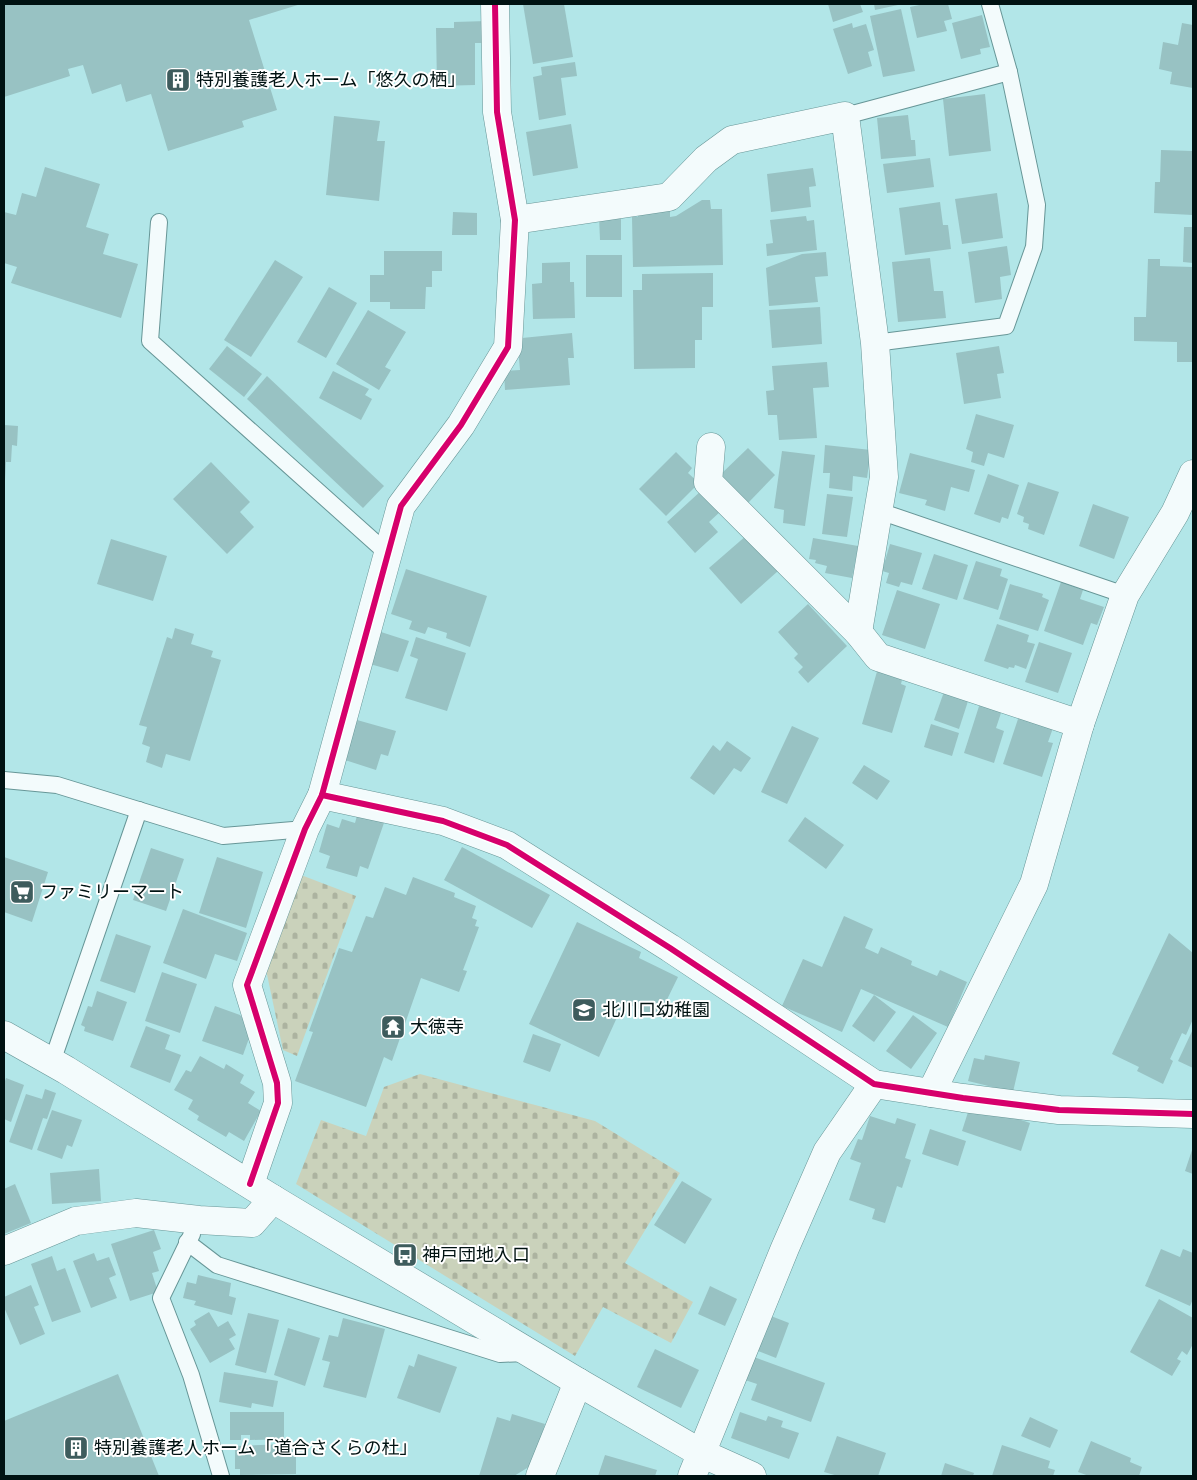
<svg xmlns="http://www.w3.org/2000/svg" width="1197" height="1480" font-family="Cabin,'Noto Sans JP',sans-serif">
<defs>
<pattern id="cemetery-stones" width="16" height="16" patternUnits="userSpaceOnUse" patternTransform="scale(1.25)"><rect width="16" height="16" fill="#cad2bb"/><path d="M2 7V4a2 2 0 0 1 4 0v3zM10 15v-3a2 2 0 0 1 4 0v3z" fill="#acb3a0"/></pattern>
</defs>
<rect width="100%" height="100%" fill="#b2e6e8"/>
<g fill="url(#cemetery-stones)">
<polygon points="301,875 356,896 297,1056 283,1050 265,965"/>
<polygon points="420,1074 595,1121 680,1173 625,1263 693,1302 671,1343 603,1307 575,1356 296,1184 321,1120 366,1136 384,1087"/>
</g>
<g fill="#98c2c3">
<polygon points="4,4 301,4 249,20 277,110 242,121 244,127 168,151 151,94 126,102 121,84 92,94 83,65 68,69 70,76 4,97"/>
<polygon points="523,4 564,4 573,57 533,64"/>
<polygon points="828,4 860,4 863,12 833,22"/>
<polygon points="874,4 898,4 898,5 875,10"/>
<polygon points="924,4 948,4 952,19 944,21 947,31 917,38 910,7"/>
<polygon points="901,9 915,71 883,77 870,16"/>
<polygon points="982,15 990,47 980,49 981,54 961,59 952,23"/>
<polygon points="487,21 487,43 475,43 475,85 437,86 436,28 454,28 454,22"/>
<polygon points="852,23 853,28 866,24 874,50 868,52 872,66 848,74 833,29"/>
<polygon points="1182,23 1193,25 1193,88 1170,84 1172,72 1159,69 1163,42 1178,45"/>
<polygon points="575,62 577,76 561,78 566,115 539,120 533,77 542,75 541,67"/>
<polygon points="985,94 991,151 949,156 943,99"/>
<polygon points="908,115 911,140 915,140 916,156 881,159 877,118"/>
<polygon points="334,116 380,121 377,141 385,141 379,201 326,195"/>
<polygon points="571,124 578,168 533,176 526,132"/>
<polygon points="1161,150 1193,151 1193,215 1154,213 1155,182 1160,182"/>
<polygon points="930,158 934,187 887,193 883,164"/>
<polygon points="45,167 100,184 86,227 109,234 103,254 138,264 121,318 11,283 17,267 4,263 4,212 16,215 22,193 36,197"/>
<polygon points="813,168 816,186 809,187 811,207 771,212 767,174"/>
<polygon points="997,193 1003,238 962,244 955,199"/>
<polygon points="702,200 710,200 711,209 722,209 723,265 633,267 632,217 638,217 638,211 670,210 670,217 676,216"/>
<polygon points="940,202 943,225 948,225 951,249 905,255 899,208"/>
<polygon points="453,212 477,213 477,235 452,235"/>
<polygon points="621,216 621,240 600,240 599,217"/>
<polygon points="806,216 807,221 814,220 817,250 767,256 766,244 773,243 770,220"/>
<polygon points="1184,227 1193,227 1193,263 1183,262"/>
<polygon points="1007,246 1011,275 1000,277 1002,299 975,303 968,252"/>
<polygon points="384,251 442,251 442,271 432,271 432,287 426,287 425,309 390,309 390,302 370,302 370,275 384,275"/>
<polygon points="826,252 828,276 815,277 818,302 769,306 766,268 802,254"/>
<rect x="586" y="255" width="36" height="42"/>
<polygon points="930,258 934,291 943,291 946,318 898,322 892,262"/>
<polygon points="1148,259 1160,259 1160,266 1193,267 1193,362 1177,362 1177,342 1134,341 1134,317 1146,317"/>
<polygon points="275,260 303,277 251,357 224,340"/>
<polygon points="570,262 570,282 574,282 575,318 533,319 532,284 542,283 542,263"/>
<polygon points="713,273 713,307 702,307 702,340 695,340 695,368 634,369 633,290 642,290 642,274"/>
<polygon points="329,287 357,303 326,358 297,342"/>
<polygon points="820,307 822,344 772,348 769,310"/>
<polygon points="368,310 406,332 385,367 391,370 379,390 336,364"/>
<polygon points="572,333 574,358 568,358 570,385 505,390 504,371 520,370 518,348 522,347 522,338"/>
<polygon points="227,346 262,374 244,397 209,369"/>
<polygon points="999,346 1004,373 997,374 1001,398 964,404 956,353"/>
<polygon points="827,362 829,387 813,388 817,438 779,440 777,415 768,415 766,391 774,390 772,366"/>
<polygon points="333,371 369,389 365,395 372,399 361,420 319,398"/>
<polygon points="267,376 384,486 363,508 247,399"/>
<polygon points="976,414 1014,425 1004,458 988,453 984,466 971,462 973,452 966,449"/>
<polygon points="4,425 18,426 17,446 12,445 11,462 6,462 5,481 4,481"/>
<polygon points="825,445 871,450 867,478 853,476 852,491 829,488 830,473 823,473"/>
<polygon points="748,448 775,475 748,503 720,475"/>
<polygon points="782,451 815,455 805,526 783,523 784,510 774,508"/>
<polygon points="676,452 692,468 688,473 699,483 666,516 639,489"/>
<polygon points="910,453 975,470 969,492 951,487 945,511 925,505 927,500 899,493"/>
<polygon points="211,462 250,502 240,512 254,527 227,554 173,499"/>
<polygon points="988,474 1019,485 1008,519 1002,517 1000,523 974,514"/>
<polygon points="1028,482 1059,492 1044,535 1028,529 1029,524 1023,522 1024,517 1017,514"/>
<polygon points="702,490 721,511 709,522 718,532 695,553 667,522"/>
<polygon points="827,494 853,497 847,537 822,534"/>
<polygon points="1093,504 1129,517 1114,559 1079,546"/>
<polygon points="747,535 778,571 741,604 709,568"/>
<polygon points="813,538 858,546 852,578 825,573 827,566 815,563 816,560 809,559"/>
<polygon points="111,539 167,556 153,601 97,584"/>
<polygon points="890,544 922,553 912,585 901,582 899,587 886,583 889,573 882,571"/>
<polygon points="934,554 968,565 957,600 922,589"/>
<polygon points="976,561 1002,569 1000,576 1008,579 998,610 963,599"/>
<polygon points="406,569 487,596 470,647 446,638 447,633 428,627 425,634 409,629 412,621 391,614"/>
<polygon points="1061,582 1083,590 1080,599 1104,607 1097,625 1091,623 1083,645 1044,631"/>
<polygon points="1010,584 1043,594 1042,597 1049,600 1038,631 999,619"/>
<polygon points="897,590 940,604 925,649 882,635"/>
<polygon points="808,604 847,646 808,683 798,672 803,667 794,658 798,654 778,632"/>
<polygon points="997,624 1029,635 1027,642 1035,644 1026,669 1015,665 1014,668 1009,667 1008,669 984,661"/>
<polygon points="175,628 194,634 191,644 213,651 211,657 221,660 190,761 166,754 162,768 146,762 150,747 142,744 147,727 139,725 167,637 172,639"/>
<polygon points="381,632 409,641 398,672 370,664"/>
<polygon points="416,637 466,653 447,711 405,698 418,659 410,656"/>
<polygon points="1039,642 1072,653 1058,693 1025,682"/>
<polygon points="878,668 903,676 901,684 906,686 892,733 862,724"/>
<polygon points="945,689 969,698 959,729 934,720"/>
<polygon points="981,700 1003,707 996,728 1004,731 994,763 964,753"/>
<polygon points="1019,716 1053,728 1048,742 1053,743 1042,777 1003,764"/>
<polygon points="357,720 396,731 388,756 381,754 376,770 345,760"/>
<polygon points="931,724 959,733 952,756 924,747"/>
<polygon points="792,726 819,738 787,804 761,792"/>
<polygon points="727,741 751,758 741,772 734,768 714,795 690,778 713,745 720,751"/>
<polygon points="864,765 890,781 877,800 852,783"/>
<polygon points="358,812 385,820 368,869 360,866 357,877 326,868 330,856 319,852 327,824 339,828 342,819 355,823"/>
<polygon points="805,817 844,845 826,869 788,841"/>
<polygon points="462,847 550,895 532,928 444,880"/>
<polygon points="151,848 184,859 166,911 133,900"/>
<polygon points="4,857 48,872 32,922 4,912"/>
<polygon points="217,857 263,872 246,928 199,913"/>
<polygon points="413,877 455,893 454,897 476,906 472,918 477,920 475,926 479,927 463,970 467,971 459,992 421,978 392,1061 384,1057 366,1107 295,1081 313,1032 309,1031 339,948 352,952 366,916 373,918 385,887 406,895"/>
<polygon points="183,909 247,933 237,961 215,954 206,979 163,963"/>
<polygon points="844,916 873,929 865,948 878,954 881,947 912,961 911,965 937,976 940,970 967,982 948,1027 861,989 842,1032 782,1006 803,959 822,967"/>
<polygon points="577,922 641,952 639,958 678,977 658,1018 624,1002 599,1057 529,1024"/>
<polygon points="1169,933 1193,953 1193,1019 1186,1035 1182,1033 1170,1059 1173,1061 1163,1084 1137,1071 1139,1067 1112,1054"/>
<polygon points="116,934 151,946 135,993 100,981"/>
<polygon points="162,972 197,984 180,1033 145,1021"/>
<polygon points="97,991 127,1002 113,1041 84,1031 85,1027 81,1025 88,1006 92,1007"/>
<polygon points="874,995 896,1012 874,1042 852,1026"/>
<polygon points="215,1006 240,1015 252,1030 243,1055 202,1041"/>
<polygon points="913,1015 937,1033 911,1069 886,1051"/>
<polygon points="146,1026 170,1035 165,1049 181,1055 170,1083 130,1067"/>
<polygon points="1193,1029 1193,1068 1178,1061"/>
<polygon points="533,1034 561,1044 550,1072 523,1062"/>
<polygon points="985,1055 1020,1062 1013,1092 968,1081 974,1058 984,1060"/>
<polygon points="200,1056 224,1069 226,1064 244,1075 240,1083 255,1092 248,1103 261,1111 244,1141 229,1132 226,1137 197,1120 199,1116 188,1109 193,1100 174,1090 186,1070 191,1072"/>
<polygon points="6,1078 24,1085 11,1122 4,1119 4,1084"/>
<polygon points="45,1089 56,1093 47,1119 43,1118 32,1150 9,1142 26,1094 42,1099"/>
<polygon points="969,1109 990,1116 992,1110 1030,1123 1021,1151 962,1131"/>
<polygon points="52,1110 82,1120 72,1147 67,1145 62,1159 37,1150"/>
<polygon points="870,1116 895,1124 897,1118 916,1124 905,1158 911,1160 902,1188 897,1186 885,1223 872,1219 875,1209 849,1200 861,1163 850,1159 858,1139 862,1140"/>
<polygon points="930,1129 966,1141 958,1166 922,1154"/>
<polygon points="1193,1147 1193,1174 1185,1171"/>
<polygon points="99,1169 101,1201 52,1204 50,1173"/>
<polygon points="682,1181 712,1199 685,1244 654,1225"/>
<polygon points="15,1184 31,1223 4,1234 4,1189"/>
<polygon points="154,1230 161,1249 153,1252 159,1271 152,1273 158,1292 130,1301 111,1244"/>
<polygon points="1161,1249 1180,1257 1183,1249 1193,1253 1193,1299 1190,1306 1145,1286"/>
<polygon points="94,1253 97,1261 109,1257 116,1275 109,1278 117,1298 91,1308 73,1261"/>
<polygon points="52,1256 57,1271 65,1268 81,1312 52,1322 31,1264"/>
<polygon points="198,1275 231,1283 229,1296 236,1298 232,1315 194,1305 196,1301 183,1298 187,1282 196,1284"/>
<polygon points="31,1285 39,1305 34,1307 45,1334 20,1345 4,1307 4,1297"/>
<polygon points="710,1286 737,1299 725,1326 698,1314"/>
<polygon points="1159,1299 1193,1318 1193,1344 1187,1355 1182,1351 1177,1359 1181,1361 1172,1376 1130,1352"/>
<polygon points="209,1312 218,1327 228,1321 236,1335 229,1339 235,1349 210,1363 190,1329 196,1325 194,1321"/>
<polygon points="248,1313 279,1320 266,1373 235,1365"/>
<polygon points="771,1316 789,1323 776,1358 758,1351"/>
<polygon points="343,1318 385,1329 366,1398 323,1387 330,1362 322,1360 329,1335 338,1337"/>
<polygon points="288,1328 320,1338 305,1386 274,1375"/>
<polygon points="655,1349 699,1370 681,1408 637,1387"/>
<polygon points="418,1354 457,1367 440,1413 397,1398 409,1365 414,1367"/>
<polygon points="754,1357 825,1383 811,1422 751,1400 757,1384 745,1380"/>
<polygon points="224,1372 278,1381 273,1407 252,1403 251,1408 219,1402"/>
<polygon points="118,1374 159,1476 4,1476 4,1421"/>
<polygon points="230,1412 284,1412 284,1439 250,1440 250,1435 241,1435 241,1440 230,1440"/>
<polygon points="740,1412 766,1421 768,1416 783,1421 781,1427 799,1433 789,1459 731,1438"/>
<polygon points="512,1414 545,1424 532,1465 514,1476 479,1476 497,1417 510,1421"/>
<polygon points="1030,1417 1058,1430 1050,1448 1021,1436"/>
<polygon points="837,1436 886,1453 878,1476 838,1476 824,1472"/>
<polygon points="1091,1441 1131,1458 1130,1462 1142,1467 1139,1476 1089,1476 1078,1472"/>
<polygon points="287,1444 287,1449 296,1449 296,1474 240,1475 240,1469 235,1469 235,1446"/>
<polygon points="1002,1445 1050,1461 1048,1468 1055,1470 1053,1476 992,1476"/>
<polygon points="605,1455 657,1470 655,1476 598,1476"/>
<polygon points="945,1463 974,1473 973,1476 941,1476"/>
</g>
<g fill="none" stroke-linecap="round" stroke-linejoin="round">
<defs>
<g id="service">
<polyline points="845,116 1009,72"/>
<polyline points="159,222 150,341 388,554"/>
<polyline points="875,343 1006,326 1034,247 1037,205 1009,72 990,4"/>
<polyline points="879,511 1125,595"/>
<polyline points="4,780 57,785 223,836 305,829"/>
<polyline points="52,1062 139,810"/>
<polyline points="192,1234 161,1298 191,1375 221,1476"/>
<polyline points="187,1242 217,1265 500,1354 526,1353"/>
</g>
<g id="minor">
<polyline points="515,220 669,197 706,159 732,140 845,116 875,343 884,477 858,632"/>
<polyline points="711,447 708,482 858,632 878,657 1080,724"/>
<polyline points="322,795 443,821 507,845 670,948 874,1084 963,1098 1059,1110 1193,1114"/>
<polyline points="931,1093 1034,884 1080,724 1125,595 1175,513 1193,474"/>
<polyline points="250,1184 278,1103 277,1083 247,985 305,829 322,795 401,506 461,425 508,347 515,220 497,112 495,4"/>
<polyline points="4,1251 76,1221 136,1213 199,1220 252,1223 273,1199"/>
<polyline points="540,1476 578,1382"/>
<polyline points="692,1476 785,1248 827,1152 874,1084"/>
</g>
<polyline id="tertiary" points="4,1035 66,1070 273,1199 578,1382 701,1453 752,1476"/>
</defs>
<use href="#service" stroke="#679697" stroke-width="18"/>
<use href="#minor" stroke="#679697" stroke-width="29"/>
<use href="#tertiary" stroke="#679697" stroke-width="29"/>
<use href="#service" stroke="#f3fbfc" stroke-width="16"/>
<use href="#minor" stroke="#f3fbfc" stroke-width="28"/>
<use href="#tertiary" stroke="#f3fbfc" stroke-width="28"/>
<defs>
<g id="cycleway">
<polyline points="322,795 443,821 507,845 670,948 874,1084 963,1098 1059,1110 1193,1114"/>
<polyline points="250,1184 278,1103 277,1083 247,985 305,829 322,795 401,506 461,425 508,347 515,220 497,112 495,4"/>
</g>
</defs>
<use href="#cycleway" stroke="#fff" stroke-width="9"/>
<use href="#cycleway" stroke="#d6006c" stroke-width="6"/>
</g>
<defs>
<symbol id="building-square" viewBox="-11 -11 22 22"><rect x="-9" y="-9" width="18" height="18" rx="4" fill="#3e5c5d" stroke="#fff"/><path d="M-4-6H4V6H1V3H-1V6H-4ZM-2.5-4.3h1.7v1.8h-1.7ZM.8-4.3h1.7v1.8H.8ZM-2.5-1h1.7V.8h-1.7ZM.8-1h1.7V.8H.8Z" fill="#fff"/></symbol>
<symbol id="supermarket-square" viewBox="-11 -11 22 22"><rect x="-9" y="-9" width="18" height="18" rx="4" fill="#3e5c5d" stroke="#fff"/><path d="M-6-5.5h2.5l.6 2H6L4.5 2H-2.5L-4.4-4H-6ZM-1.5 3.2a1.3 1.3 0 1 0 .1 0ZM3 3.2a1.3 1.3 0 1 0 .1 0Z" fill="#fff"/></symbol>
<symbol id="school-square" viewBox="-11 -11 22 22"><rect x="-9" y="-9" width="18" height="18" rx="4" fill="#3e5c5d" stroke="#fff"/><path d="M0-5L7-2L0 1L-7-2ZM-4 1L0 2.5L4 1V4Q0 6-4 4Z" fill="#fff"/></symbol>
<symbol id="temple-square" viewBox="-11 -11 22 22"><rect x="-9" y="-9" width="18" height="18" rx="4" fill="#3e5c5d" stroke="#fff"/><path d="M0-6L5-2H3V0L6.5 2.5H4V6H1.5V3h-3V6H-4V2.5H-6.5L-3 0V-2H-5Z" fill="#fff"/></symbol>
<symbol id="bus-square" viewBox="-11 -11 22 22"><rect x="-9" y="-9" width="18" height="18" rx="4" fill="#3e5c5d" stroke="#fff"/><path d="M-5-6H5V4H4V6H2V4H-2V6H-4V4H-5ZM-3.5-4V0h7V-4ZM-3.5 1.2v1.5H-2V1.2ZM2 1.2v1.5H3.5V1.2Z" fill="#fff"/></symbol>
</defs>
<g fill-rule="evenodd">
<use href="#building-square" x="164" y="66" width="28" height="28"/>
<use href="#supermarket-square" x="8" y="878" width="28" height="28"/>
<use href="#school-square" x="570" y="996" width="28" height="28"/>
<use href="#temple-square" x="379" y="1013" width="28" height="28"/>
<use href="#bus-square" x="391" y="1241" width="28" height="28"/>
<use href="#building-square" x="62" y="1434" width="28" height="28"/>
</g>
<g text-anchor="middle" stroke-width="4" stroke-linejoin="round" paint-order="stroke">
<g font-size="18" fill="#001212" stroke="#fff" text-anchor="start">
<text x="196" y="86">特別養護老人ホーム「悠久の栖」</text>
<text x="40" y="898">ファミリーマート</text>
<text x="602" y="1016">北川口幼稚園</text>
<text x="410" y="1033">大徳寺</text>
<text x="422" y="1261">神戸団地入口</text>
<text x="94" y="1454">特別養護老人ホーム「道合さくらの杜」</text>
</g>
</g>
<rect width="1197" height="1480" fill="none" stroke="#001212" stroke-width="10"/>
</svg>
